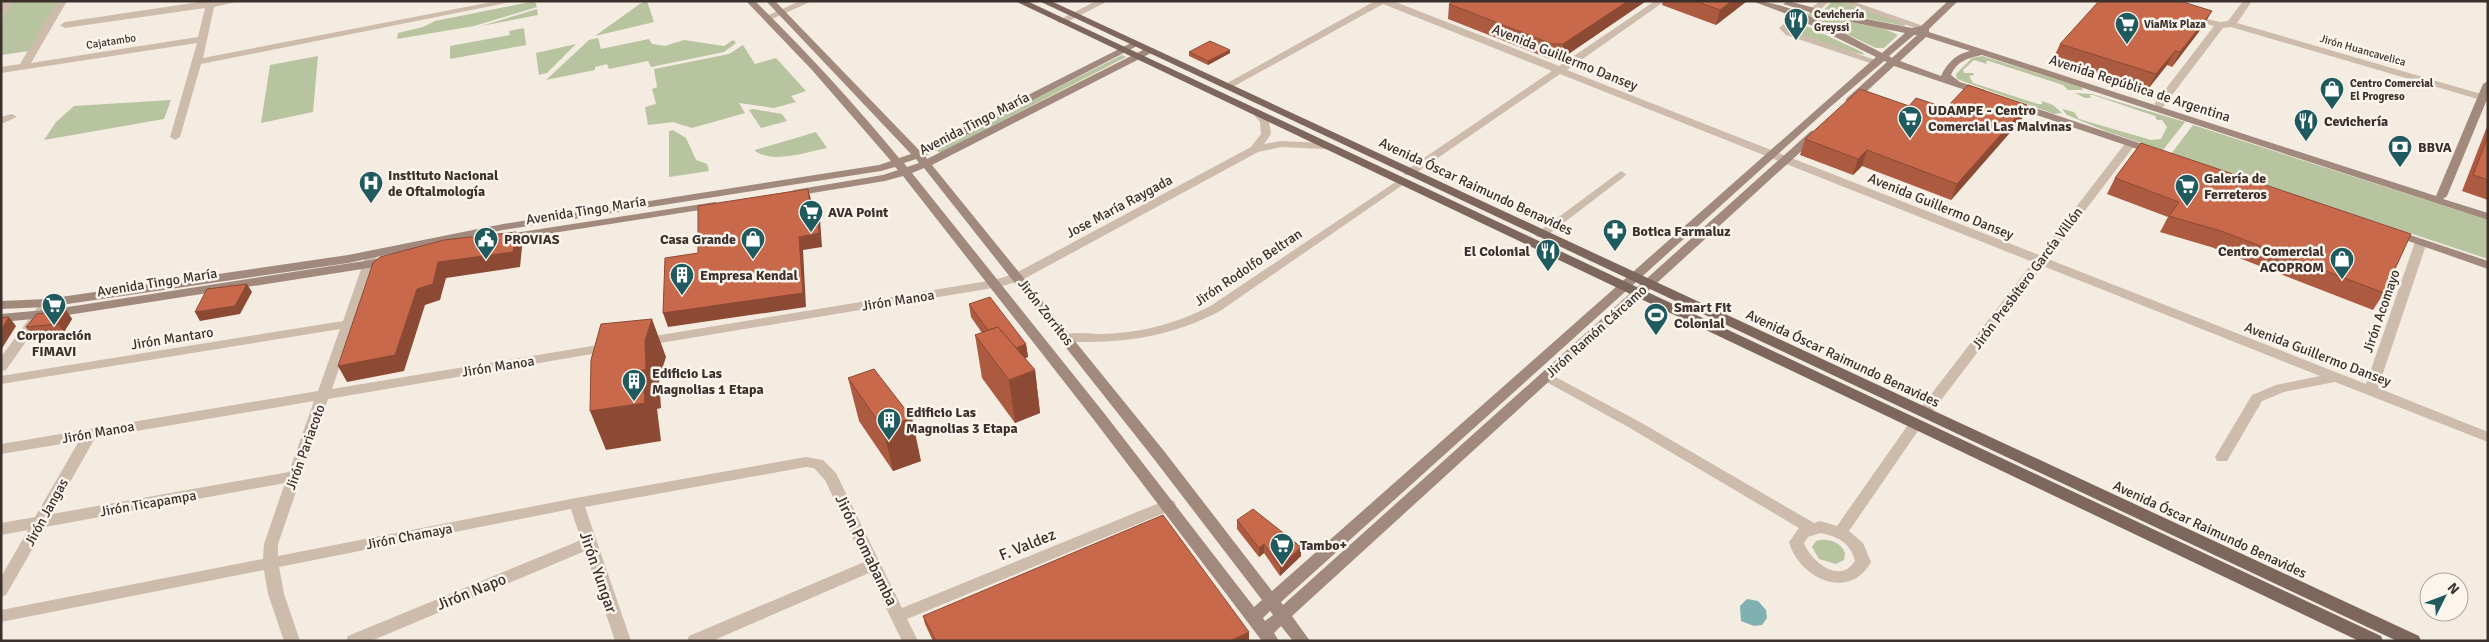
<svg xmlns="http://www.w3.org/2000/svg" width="2489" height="642" font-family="Signika,sans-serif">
<rect width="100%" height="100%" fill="#f4ebe1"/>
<g fill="#b8c4a0">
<polygon points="13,1 65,1 36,50 1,55 1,19"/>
<polygon points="535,1 537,7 474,26 397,39 398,33 423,27 435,21"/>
<polygon points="644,1 647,1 654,22 595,36"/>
<polygon points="1831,2 1841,2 1906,24 1904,26 1824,10"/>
<polygon points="537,9 538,15 481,26"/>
<polygon points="1800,12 1885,29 1898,35 1884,48 1876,48"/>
<polygon points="1796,21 1862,52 1865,55 1835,48 1786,30"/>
<polygon points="524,28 526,45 450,59 450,46 510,35 509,31"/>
<polygon points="598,38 601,49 649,39 652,44 665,46 684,40 724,46 733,40 736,43 724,52 651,67 648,61 609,69 607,64 595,67 595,70 546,80 589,40"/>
<polygon points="576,44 547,73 539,75 536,53"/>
<polygon points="743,45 755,64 776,58 806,91 791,96 796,102 774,108 739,103 745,113 692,128 673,122 648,125 645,107 656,104 652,89 657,87 654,69 729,54"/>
<polygon points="1122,55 1126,57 940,153 935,149"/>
<polygon points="318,56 313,112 261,123 270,65"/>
<polygon points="1982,56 2081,87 2083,90 2068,90 2063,85 1989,61 1986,61 1987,64 1974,60 1963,70 1964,73 1973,73 1974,75 1969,76 1973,83 2038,104 2042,104 2042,101 2053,105 2062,113 2054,114 1957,79 1956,74 1972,58"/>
<polygon points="2075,93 2092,94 2185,122 2163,150 2108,132 2067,115 2062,109 2074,112 2079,119 2151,140 2161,139 2167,127 2162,120 2157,120 2155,116 2093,95 2089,95 2091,98 2085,98"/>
<polygon points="171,100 164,119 44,140 56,122 74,106"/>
<polygon points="753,109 782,114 787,121 761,128 749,110"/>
<polygon points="2193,125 2488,220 2488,259 2171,154"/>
<polygon points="673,130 686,138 696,160 707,164 709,171 669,177 669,131"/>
<path d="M816,132L827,148C806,152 774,164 755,151V150Z"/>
<path d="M1820,540C1831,539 1841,543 1845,553L1844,560L1836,564L1819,559L1812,547L1816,541Z"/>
</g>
<polygon fill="#7fb0b2" points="1747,599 1758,601 1766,610 1767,618 1762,625 1754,626 1741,621 1740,606"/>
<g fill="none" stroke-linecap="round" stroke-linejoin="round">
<g fill="#cdbbac" fill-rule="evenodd">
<polygon points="4,1 13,1 4,15 1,16 1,6"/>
<polygon points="58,1 67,1 31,63 198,37 205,8 65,28 60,25 65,22 206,1 240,1 214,7 203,58 497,1 516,1 201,64 180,137 175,140 170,137 197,43 1,73 1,67 20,64"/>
<polygon points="800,1 812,1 770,20 762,18"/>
<polygon points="1096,1 1108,1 1065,23 1059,23 1057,21"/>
<polygon points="1375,1 1393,1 1559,66 1655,1 1665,1 1567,70 2039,255 2127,141 2135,141 2135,145 2048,259 2366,384 2415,242 2417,240 2425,240 2427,242 2378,388 2488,432 2488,442 2335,382 2284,392 2262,401 2227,461 2217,461 2215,457 2252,395 2276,385 2320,376 2043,266 1929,416 1919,416 1917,413 1919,410 2033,262 1560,74 1413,175 1405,175 1404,173 1405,171 1552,71 1383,4 1231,88 1227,89 1222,86"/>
<polygon points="1820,1 1830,1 1815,14 1809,14 1809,10"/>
<polygon points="1838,1 1852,1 1929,28 1924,31 1921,30"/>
<polygon points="2243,1 2252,1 2237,23 2488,96 2488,102 2231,27 2223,28 2163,107 2155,107 2155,103 2214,26 2189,19 2189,15 2220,22 2228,21"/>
<polygon points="1795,11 1800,14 1797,22 1789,28 1792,31 1881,62 1876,65 1786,35 1779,28 1790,19 1792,12"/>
<path d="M1259,112C1269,115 1270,125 1271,134L1264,144L1281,141L1324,143L1329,146L1324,149L1281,147L1258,152L1022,280L999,287L642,346L636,342L642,338L994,280L1014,274L1251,147L1261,134L1260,122L1254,115Z"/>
<polygon points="12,114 17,117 1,124 1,117"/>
<polygon points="1621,171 1626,174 1625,176 1545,237 1537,237 1535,235 1537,233"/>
<path d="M1400,179L1404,180L1405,182L1404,184L1220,311C1168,338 1124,343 1066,342L1060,338C1066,330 1090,334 1101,334C1141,333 1176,324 1212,305Z"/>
<path d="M372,251L378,255L332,389L610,343L616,347L610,351L328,399L278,544V556L576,498L806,457L823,460L836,473L902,608L1164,501L1169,500L1174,501L1176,505L1174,509L907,619L918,641H902L869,573L712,641H687L689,636L864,562L825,480L814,468L806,467L585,507L631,641H615L585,551L371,641H346L348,636L581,540L571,509L279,567L284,594L300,641H284L268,594L264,570L1,622V610L263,559L264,544L285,483L45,527L6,595L1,597V577L28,530L1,535V523L35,517L79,441L1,454V444L318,391L340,329L1,384V376L343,321L366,255ZM314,401L289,472L52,514L95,438Z"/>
<polygon points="47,299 53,303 6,370 1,371 1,357 43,300"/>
<path d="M1546,372L1640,422L1814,523L1820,521L1837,526L1910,422H1920L1922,425L1849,531L1863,543L1871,562C1849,602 1799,578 1789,542L1799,528L1630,428L1541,379L1539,376L1541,373ZM1820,533C1837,536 1851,543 1855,561C1853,563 1850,568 1847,569C1830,578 1809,557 1804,543L1808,537Z"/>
</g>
<g fill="#a18a7d" fill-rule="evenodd">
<path d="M746,1H755C806,51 854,103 899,158L911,154L766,1H775L919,150L1133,42H1139L1141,44L925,156L927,159L1147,48H1153V52L932,165L1164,451L1272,591L1876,57L1792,16L1752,1C1792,1 1845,35 1882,53L1905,33L1826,17L1783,4L1788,1L1826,11L1912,28L1921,26L1948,1H1958L1929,29V32L2436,196L2483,84L2488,81V97L2447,196L2443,199L2488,213V220L1982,55C1968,58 1957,61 1951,75L1960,82L1985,90V94H1977L1894,66L1854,103H1846V99L1887,62L1884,61L1829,108L1281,602L1283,605L1811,131H1819V135L1292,616L1310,641H1293L1281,626L1274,633L1279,641H1262L1094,420L903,176L885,181L794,196L788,193L794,190L883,175L898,170L895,167L881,171L503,230L348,263L47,307L1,309V301L47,299L348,255L503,224L879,165L891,161L812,70ZM1914,35H1917L1892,58L1889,56ZM1926,37L1970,51C1956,54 1947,63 1941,76L1900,61ZM916,159L919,163L907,167L904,163ZM924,168L1154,459L1262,600L1254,607L1104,413L912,173ZM1270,611L1273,615L1265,621L1263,618Z"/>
<polygon points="2011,100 2157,149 2158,151 2153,154 2149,153 2007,105 2006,103"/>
<polygon points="715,202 721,205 719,207 502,241 496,238 502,235"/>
<polygon points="2395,230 2488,261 2488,269 2391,235 2389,233"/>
<polygon points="390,257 394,258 396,261 394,264 55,317 1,322 1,314 55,309"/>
</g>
<g fill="#7d675c" fill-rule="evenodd">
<polygon points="1015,1 1027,1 2381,636 2383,641 2359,641"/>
<polygon points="1039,1 1051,1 2419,636 2421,641 2397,641"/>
</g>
</g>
<g fill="#ac5a40">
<polygon points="1454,1 1647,1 1646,1 1561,59 1550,59 1448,19 1449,4"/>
<polygon points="1663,1 1747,1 1716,25 1662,5"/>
<polygon points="2204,25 2172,67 2167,65 2148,89 2053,59 2060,44"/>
<polygon points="1230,50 1230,53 1208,65 1189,56 1189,52"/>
<polygon points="2027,105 2021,120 1951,200 1862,166 1853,175 1800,155 1805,139 1909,106 1946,108"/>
<polygon points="2488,124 2488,200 2462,191"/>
<polygon points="2141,143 2384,293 2373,310 2211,247 2160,232 2168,217 2107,194 2115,178"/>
<polygon points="969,304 1026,344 1028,357 1025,358 1035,370 1040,413 1015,423 982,378 975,335 982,333 971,317"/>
<polygon points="66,310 72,319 64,332 32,336 26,327"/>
<polygon points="848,378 921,461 893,471 859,421"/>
<polygon points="1237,520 1301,556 1280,576 1264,553 1259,557 1237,529"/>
<polygon points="923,616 1249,641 933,641 925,624"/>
</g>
<g fill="#8c4a34">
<polygon points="1628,1 1647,1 1646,1 1561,59 1563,44"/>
<polygon points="1732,1 1747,1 1716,25 1720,10"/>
<polygon points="2212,11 2204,25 2172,67 2180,52"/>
<polygon points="1230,50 1230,53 1208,65 1208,61"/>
<polygon points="2175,51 2167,65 2148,89 2156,74"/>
<polygon points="2027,105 2021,120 1951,200 1957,184"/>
<polygon points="1867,150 1862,166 1853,175 1858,159"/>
<polygon points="808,189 812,203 813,219 810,206"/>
<polygon points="816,205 820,219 822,247 803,250 806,307 668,327 663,313 799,237"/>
<polygon points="516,232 522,247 520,267 446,278 440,300 425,305 404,371 347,382 338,366 417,289 438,262"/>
<polygon points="247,284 252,292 240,314 200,321 195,312"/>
<polygon points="66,310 72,319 64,332 58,324"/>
<polygon points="9,317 16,326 1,350 1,330"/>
<polygon points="652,319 666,357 659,379 661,408 657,409 661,441 606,450 590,411 642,370 645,340"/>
<polygon points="1026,344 1028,357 1006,366 1004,353"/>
<polygon points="1035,370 1040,413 1015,423 1009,380"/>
<polygon points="912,418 921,461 893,471 883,428"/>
<polygon points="1264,544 1264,553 1259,557 1259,548"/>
<polygon points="1301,547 1301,556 1280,576 1280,567"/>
<polygon points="1249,632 1249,641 1230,641"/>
</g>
<g fill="#c8694b" stroke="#8c4a34">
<polygon points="1454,1 1628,1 1563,44 1552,44 1449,4"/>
<polygon points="1695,1 1732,1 1720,10"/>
<polygon points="2099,1 2180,1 2212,11 2180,52 2175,51 2156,74 2060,44"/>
<polygon points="1210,41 1230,50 1208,61 1189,52"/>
<polygon points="1968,85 2027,105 1957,184 1867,150 1858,159 1805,139 1860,89 1909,106 1916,98 1946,108"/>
<polygon points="2488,136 2488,180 2473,175"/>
<polygon points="2141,143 2411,234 2384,293 2221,231 2169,216 2179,202 2115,178"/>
<polygon points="808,189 810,206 816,205 819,233 799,237 803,293 663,313 665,258 698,253 698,206"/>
<polygon points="516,232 513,252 438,262 433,284 417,289 395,355 338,366 373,263 380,257 444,240"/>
<polygon points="247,284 235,306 195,312 207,289"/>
<polygon points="990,297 1026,344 1016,348 998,327 988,330 969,304"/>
<polygon points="66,310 58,324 26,327 37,314"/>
<polygon points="9,317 1,330 1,318"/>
<polygon points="652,319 645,340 646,370 642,370 645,403 590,411 591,360 601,324"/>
<polygon points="998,327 1035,370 1009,380 975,335"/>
<polygon points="874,369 912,418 883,428 848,378"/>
<polygon points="1253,509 1301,547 1280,567 1264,544 1259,548 1237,520"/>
<polygon points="1163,515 1249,632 1230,641 936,641 923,616"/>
</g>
<defs>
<symbol id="restaurant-pin" viewBox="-11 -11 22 30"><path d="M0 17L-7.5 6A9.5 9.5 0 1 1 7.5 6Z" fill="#1f5a5e" stroke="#fbf5ee"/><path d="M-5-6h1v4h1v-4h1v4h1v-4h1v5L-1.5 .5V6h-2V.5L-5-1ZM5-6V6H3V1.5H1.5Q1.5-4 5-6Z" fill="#fff"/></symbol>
<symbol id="supermarket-pin" viewBox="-11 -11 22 30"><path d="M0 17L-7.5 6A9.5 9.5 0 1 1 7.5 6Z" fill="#1f5a5e" stroke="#fbf5ee"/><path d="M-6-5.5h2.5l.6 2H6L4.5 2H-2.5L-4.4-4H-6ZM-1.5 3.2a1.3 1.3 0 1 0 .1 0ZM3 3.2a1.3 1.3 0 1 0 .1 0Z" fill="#fff"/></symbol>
<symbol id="shop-pin" viewBox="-11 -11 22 30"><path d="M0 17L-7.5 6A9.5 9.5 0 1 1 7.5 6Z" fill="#1f5a5e" stroke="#fbf5ee"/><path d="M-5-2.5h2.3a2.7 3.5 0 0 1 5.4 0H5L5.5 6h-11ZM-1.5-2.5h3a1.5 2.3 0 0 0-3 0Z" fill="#fff"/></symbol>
<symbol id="bank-pin" viewBox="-11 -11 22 30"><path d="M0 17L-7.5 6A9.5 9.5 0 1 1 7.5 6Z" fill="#1f5a5e" stroke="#fbf5ee"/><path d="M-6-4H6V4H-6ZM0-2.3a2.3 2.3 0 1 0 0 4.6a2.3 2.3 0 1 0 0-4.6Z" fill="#fff"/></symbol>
<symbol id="hospital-pin" viewBox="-11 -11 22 30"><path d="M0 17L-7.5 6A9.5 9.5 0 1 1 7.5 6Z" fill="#1f5a5e" stroke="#fbf5ee"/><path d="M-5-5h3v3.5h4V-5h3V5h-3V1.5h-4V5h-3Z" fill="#fff"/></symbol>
<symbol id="pharmacy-pin" viewBox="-11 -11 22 30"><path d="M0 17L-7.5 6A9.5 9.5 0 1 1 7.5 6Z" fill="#1f5a5e" stroke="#fbf5ee"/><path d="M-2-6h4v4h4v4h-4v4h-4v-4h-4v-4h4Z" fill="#fff"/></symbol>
<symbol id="civic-pin" viewBox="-11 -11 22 30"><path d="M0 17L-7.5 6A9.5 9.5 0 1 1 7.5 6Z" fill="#1f5a5e" stroke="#fbf5ee"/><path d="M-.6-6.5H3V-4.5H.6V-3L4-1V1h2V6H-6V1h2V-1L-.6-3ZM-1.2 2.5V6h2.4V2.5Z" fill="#fff"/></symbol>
<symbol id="building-pin" viewBox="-11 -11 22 30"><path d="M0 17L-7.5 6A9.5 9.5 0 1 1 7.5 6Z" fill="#1f5a5e" stroke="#fbf5ee"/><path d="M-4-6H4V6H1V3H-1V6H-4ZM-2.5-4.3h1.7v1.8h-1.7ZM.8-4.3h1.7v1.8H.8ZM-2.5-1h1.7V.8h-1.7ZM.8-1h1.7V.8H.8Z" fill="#fff"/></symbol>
<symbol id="stadium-pin" viewBox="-11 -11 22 30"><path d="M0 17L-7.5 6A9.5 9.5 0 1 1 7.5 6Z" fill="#1f5a5e" stroke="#fbf5ee"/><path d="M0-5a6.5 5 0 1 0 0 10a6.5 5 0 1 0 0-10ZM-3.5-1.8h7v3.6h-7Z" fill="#fff"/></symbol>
</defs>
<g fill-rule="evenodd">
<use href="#restaurant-pin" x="1782" y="6" width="28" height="38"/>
<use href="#supermarket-pin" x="2113" y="10" width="28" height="38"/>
<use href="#shop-pin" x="2318" y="75" width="28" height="38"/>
<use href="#supermarket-pin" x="1896" y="104" width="28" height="38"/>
<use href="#restaurant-pin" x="2292" y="107" width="28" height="38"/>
<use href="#bank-pin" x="2386" y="133" width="28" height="38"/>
<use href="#hospital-pin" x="357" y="169" width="28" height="38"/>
<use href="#supermarket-pin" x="2173" y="172" width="28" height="38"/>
<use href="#supermarket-pin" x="797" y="198" width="28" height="38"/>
<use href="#pharmacy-pin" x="1601" y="217" width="28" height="38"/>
<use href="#civic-pin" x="472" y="225" width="28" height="38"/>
<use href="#shop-pin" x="739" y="225" width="28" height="38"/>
<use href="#restaurant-pin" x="1534" y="237" width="28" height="38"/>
<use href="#shop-pin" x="2328" y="245" width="28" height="38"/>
<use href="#building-pin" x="668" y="261" width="28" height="38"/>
<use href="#supermarket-pin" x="40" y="291" width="28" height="38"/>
<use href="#stadium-pin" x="1642" y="301" width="28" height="38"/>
<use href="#building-pin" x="620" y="367" width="28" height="38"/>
<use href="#building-pin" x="875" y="406" width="28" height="38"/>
<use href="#supermarket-pin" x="1268" y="531" width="28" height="38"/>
</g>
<g text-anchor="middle" stroke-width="5" stroke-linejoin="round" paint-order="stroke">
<g font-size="11" font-weight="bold" fill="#3b302b" stroke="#fbf5ee" text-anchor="start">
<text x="1814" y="18">Cevichería<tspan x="1814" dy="13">Greyssi</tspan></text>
<text x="2144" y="28">ViaMix Plaza</text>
<text x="2350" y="87">Centro Comercial<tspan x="2350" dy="13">El Progreso</tspan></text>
</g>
<g font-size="11" fill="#3b302b" stroke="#fbf5ee">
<text transform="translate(111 41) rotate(-9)" y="4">Cajatambo</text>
<text transform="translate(2363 50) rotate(16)" y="4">Jirón Huancavelica</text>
</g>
<g font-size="14" fill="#3b302b" stroke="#fbf5ee">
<text transform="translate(1565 57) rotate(22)" y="5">Avenida Guillermo Dansey</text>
<text transform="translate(2140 88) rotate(18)" y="5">Avenida República de Argentina</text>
<text transform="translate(974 123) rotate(-27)" y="5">Avenida Tingo María</text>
<text transform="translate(1476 186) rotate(25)" y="5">Avenida Óscar Raimundo Benavides</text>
<text transform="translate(1119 206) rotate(-28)" y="5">Jose María Raygada</text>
<text transform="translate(1941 206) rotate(22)" y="5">Avenida Guillermo Dansey</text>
<text transform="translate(586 210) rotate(-9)" y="5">Avenida Tingo María</text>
<text transform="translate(1248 267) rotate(-34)" y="5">Jirón Rodolfo Beltran</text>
<text transform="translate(2027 278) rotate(-53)" y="5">Jirón Presbítero García Villón</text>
<text transform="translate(157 282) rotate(-9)" y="5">Avenida Tingo María</text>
<text transform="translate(898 300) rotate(-9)" y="5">Jirón Manoa</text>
<text transform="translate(2381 311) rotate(-71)" y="5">Jirón Acomayo</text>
<text transform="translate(1046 312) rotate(52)" y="5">Jirón Zorritos</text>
<text transform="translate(1596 331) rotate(-42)" y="5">Jirón Ramón Cárcamo</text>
<text transform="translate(172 338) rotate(-9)" y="5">Jirón Mantaro</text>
<text transform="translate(2318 354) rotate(21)" y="5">Avenida Guillermo Dansey</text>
<text transform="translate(1843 358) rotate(25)" y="5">Avenida Óscar Raimundo Benavides</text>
<text transform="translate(498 366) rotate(-9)" y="5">Jirón Manoa</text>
<text transform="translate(98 432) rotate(-10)" y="5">Jirón Manoa</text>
<text transform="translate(305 447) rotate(-70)" y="5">Jirón Pariacoto</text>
<text transform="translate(148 503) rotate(-10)" y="5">Jirón Ticapampa</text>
<text transform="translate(46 512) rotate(-61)" y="5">Jirón Jangas</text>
<text transform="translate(2210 529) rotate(25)" y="5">Avenida Óscar Raimundo Benavides</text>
<text transform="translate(409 536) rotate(-11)" y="5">Jirón Chamaya</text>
</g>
<g font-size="14" font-weight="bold" fill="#3b302b" stroke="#fbf5ee" text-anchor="start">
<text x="1928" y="115">UDAMPE - Centro<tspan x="1928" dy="16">Comercial Las Malvinas</tspan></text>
<text x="2324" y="126">Cevichería</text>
<text x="2418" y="152">BBVA</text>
<text x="388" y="180">Instituto Nacional<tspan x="388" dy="16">de Oftalmología</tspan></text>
<text x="2204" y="183">Galería de<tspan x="2204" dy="16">Ferreteros</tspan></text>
<text x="828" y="217">AVA Point</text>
<text x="1632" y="236">Botica Farmaluz</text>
<text x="504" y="244">PROVIAS</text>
<text x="736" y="244" text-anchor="end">Casa Grande</text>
<text x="1530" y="256" text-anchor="end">El Colonial</text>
<text x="2324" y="256" text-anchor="end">Centro Comercial<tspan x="2324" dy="16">ACOPROM</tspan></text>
<text x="700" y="280">Empresa Kendal</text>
<text x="1674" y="312">Smart Fit<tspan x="1674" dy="16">Colonial</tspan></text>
<text x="54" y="340" text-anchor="middle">Corporación<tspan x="54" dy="16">FIMAVI</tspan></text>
<text x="652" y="378">Edificio Las<tspan x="652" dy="16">Magnolias 1 Etapa</tspan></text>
<text x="906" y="417">Edificio Las<tspan x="906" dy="16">Magnolias 3 Etapa</tspan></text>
<text x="1300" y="550">Tambo+</text>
</g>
<g font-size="16" fill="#3b302b" stroke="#fbf5ee">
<text transform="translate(1027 544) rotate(-22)" y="6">F. Valdez</text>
<text transform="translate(867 550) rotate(64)" y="6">Jirón Pomabamba</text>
<text transform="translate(599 572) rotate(71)" y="6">Jirón Yungar</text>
<text transform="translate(471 591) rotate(-22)" y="6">Jirón Napo</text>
</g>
</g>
<rect width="2489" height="642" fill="none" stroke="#3b302b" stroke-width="5"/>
<g transform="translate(2444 597) rotate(48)"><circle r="24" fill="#fbf5ee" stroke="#aea6a0"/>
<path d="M0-4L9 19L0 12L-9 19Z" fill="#1f5a5e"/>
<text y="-8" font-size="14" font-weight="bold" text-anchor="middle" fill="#3b302b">N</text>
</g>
</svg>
